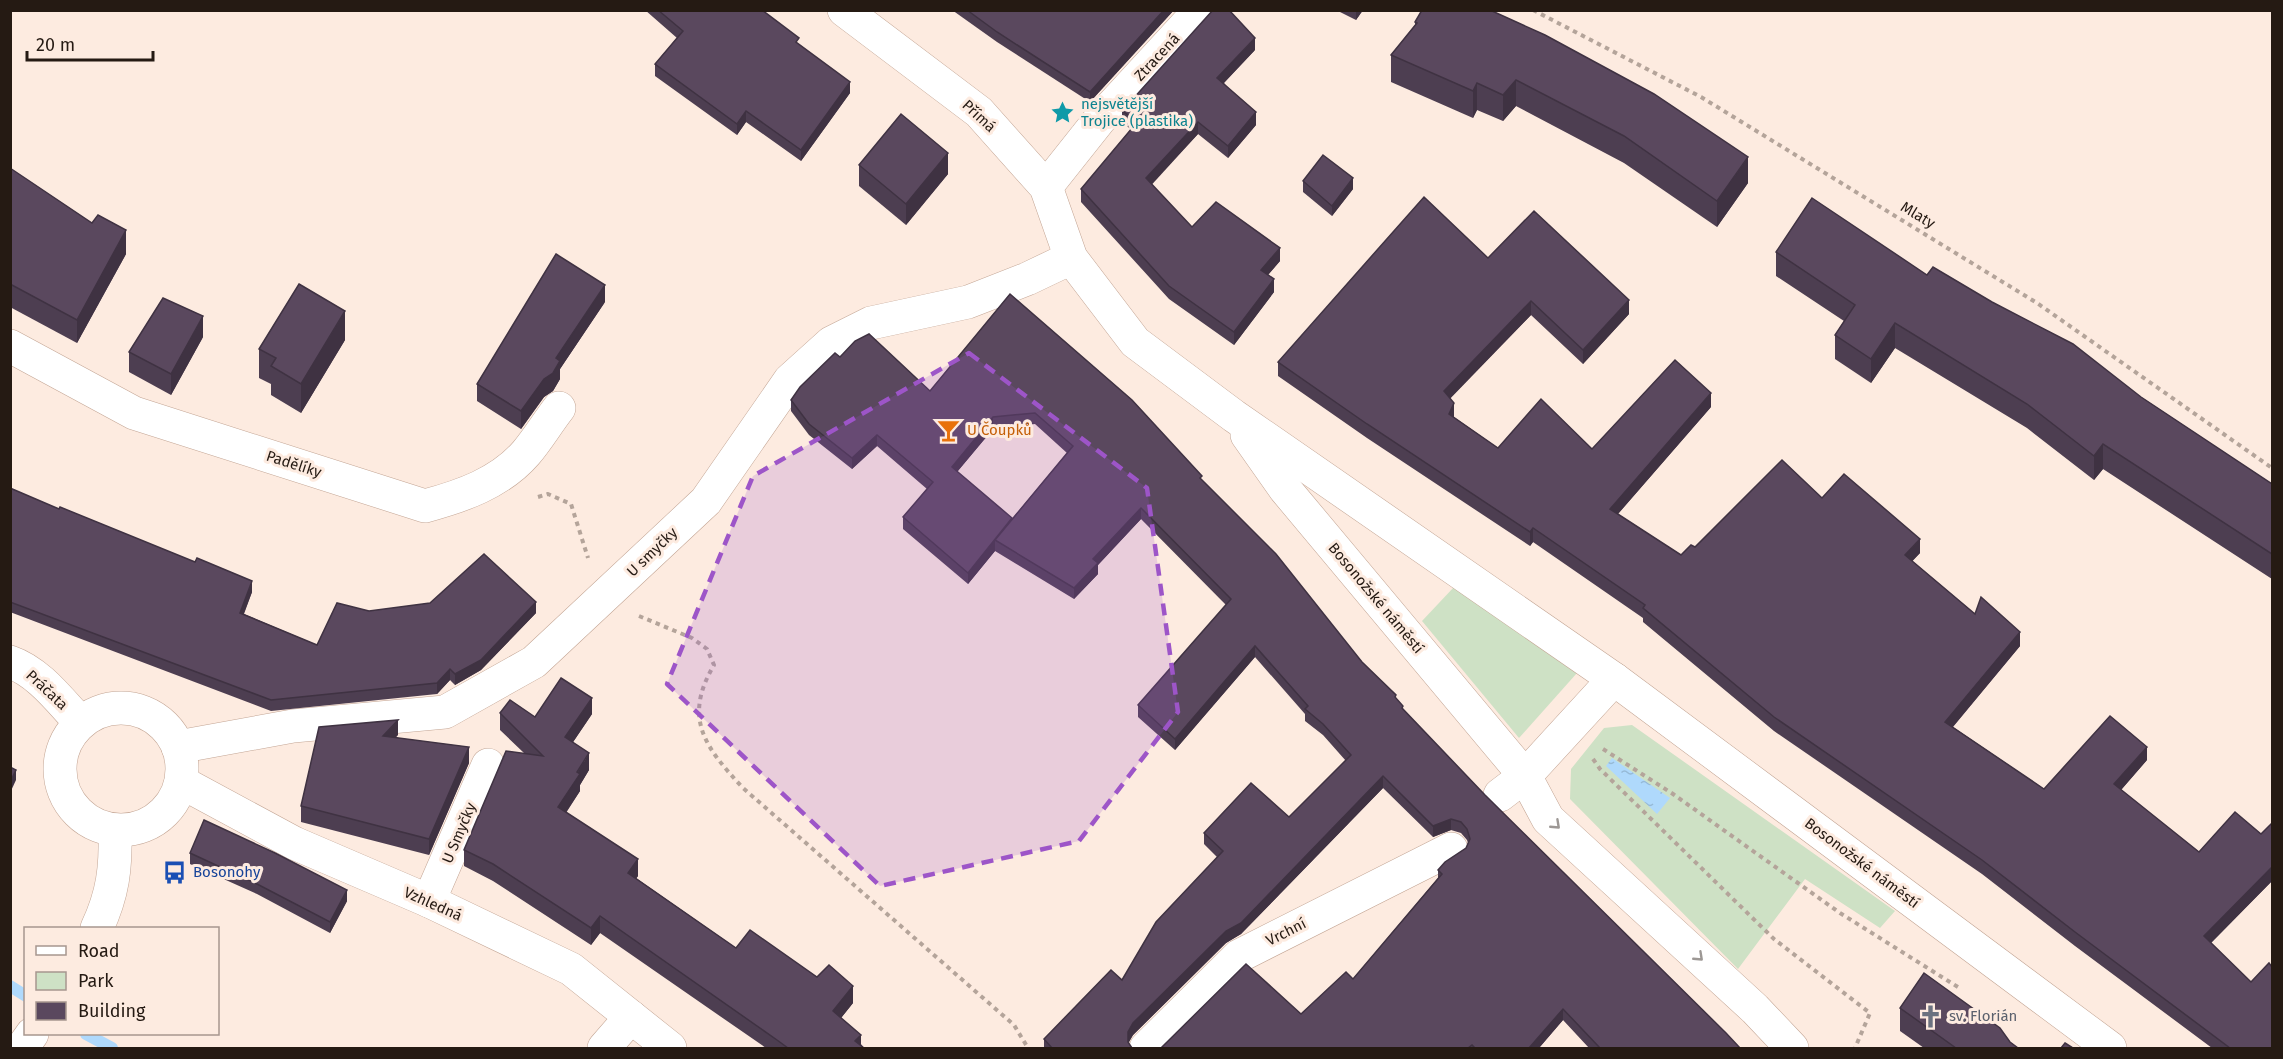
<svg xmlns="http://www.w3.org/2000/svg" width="2283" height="1059" font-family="'Fira Sans',sans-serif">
<defs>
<pattern id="water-ripples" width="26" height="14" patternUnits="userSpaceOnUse" patternTransform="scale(1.5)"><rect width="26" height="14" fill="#afd9fc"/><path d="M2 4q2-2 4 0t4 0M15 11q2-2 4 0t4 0" fill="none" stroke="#96bad7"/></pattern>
</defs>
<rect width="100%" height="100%" fill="#fdebe0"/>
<g fill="#cee1c5">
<polygon points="1454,587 1577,673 1519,738 1422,621"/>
<polygon points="1632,725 1895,911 1880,928 1805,879 1738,969 1570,799 1571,769 1604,728"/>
</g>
<polygon fill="url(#water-ripples)" points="1612,758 1670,798 1657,814 1606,766"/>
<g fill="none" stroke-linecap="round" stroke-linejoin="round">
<g stroke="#afd9fc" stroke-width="12">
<polyline points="10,986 26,996"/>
<polyline points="86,1034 112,1048"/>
</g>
<defs>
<g id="minor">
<polyline points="844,10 979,112 1046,187 1071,258 1135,342 1234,416 1614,679 2110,1048"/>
<polyline points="1046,187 1100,119 1200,10"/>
<path d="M10,346L134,413L425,506C462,496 500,483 526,453C538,439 548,422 559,408"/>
<polyline points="1247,435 1285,489 1525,776 1548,819 1755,1009 1792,1048"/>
<path d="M10,662C39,672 60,701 80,722"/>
<circle cx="121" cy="769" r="61"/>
<polyline points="178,747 293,726 445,712 534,662 706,501 790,380 831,343 871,323 968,302 1027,279 1071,258"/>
<polyline points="181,782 294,843 429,901 571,969 670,1048"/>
<polyline points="1500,795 1525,776 1614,679"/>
<polyline points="429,901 488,765"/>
<path d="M97,928C113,894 116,868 115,830"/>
<polyline points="22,1048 32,1034"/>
<polyline points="604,1048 631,1017"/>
<polyline points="1146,1048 1239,956 1451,849"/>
</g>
</defs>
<use href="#minor" stroke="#c3a594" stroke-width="34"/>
<g stroke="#b4a49a" stroke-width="4" stroke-dasharray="4.5 4.5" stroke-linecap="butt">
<polyline points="1533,10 1701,97 2037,303 2272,468"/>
<polyline points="538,497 548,494 571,504 588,558"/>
<path d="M639,616L692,638L707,649L714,665C682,719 706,748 743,788L1014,1025L1028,1048"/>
<polyline points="1603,749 1673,794 1840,913 1961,989"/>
<polyline points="1593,759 1600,769 1774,939 1870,1013 1855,1048"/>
</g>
<use href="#minor" stroke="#fff" stroke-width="33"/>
</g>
<g fill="#4d3e51" fill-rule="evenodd">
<polygon points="645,10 762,10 799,45 850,93 801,161 746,122 737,135 655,76 655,64 677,38"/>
<polygon points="952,10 1174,10 1090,102 997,42"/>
<polygon points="1336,10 1363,10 1356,20"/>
<polygon points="1415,22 1748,183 1717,227 1624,163 1516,106 1503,121 1477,110 1473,118 1391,82 1391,55 1415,25"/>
<polygon points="1255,50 1224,83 1256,125 1228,158 1198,134 1151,184 1192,227 1280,261 1268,275 1274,292 1234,345 1169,299 1081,202 1081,189 1131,129 1122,123 1122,111"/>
<polygon points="859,165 948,174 906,225 859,186"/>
<polygon points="10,168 126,254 77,343 10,307"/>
<polygon points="1303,181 1353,189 1332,216 1303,192"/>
<polygon points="1776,252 1927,275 2141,397 2272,484 2272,579 2103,469 2094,480 2027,428 1895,348 1871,383 1835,359 1835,335 1844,321 1776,276"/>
<polygon points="1488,258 1629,314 1583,364 1531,315 1450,398 1454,417 1498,448 1592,449 1711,407 1618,514 1681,555 1695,547 1822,498 1920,553 1912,561 1975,614 2020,646 1953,727 2044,789 2147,760 2121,790 2199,852 2261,834 2272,823 2272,881 2211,943 2272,1048 2212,1048 2075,946 1982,874 1774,731 1643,622 1643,618 1533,542 1530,546 1367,438 1278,376 1278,362"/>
<path d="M1010,294L1202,480L1362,662L1396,698L1403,710L1485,795L1740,1048H1589L1563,1020L1539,1048H1161L1301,1014L1353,979L1438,878V870L1466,848L1468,843L1467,840L1461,833L1451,830L1433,837L1383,788L1241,934L1226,943L1133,1035L1128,1043L1132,1048H1044V1039L1122,980L1217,857L1204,844V833L1289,817L1346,761L1323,735L1305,721V714L1255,657L1175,750L1138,717V705L1226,605L1141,519L1098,565V574L1074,599L995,551L968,584L903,529V517L927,489L877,446L852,469L809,435L791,411V400L840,357L930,391ZM1035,424L1067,453L1012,519L957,472L993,429Z"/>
<polygon points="605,302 560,369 560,379 553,391 544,397 521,429 477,401 477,384"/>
<polygon points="203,337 171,395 129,372 129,352"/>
<polygon points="345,340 301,413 271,395 271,384 259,378 259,349"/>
<polygon points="10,488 252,592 244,614 317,645 369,611 536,613 481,670 455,685 450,680 437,694 271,711 10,612"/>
<polygon points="500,713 535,717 592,714 573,742 589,770 580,785 580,791 566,813 638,876 636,878 736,948 853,1003 841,1018 864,1048 766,1048 600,933 591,945 493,881 464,866 464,850 524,753 500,730"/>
<polygon points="398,735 396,737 469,763 429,855 301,822 301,806"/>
<polygon points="190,853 347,901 330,933 257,894 190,864"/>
<polygon points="1900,1008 2010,1042 2018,1048 1924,1048 1900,1031"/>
</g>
<g fill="#3f3242">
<polygon points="1164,10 1174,10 1090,102 1090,92"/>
<polygon points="1356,10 1363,10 1356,20"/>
<polygon points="1255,38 1255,50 1217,90 1217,78"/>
<polygon points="1516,80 1516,106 1503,121 1503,95"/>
<polygon points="850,82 850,93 801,161 801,150"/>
<polygon points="1477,83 1477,110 1473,118 1473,91"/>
<polygon points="746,111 746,122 737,135 737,124"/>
<polygon points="1256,112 1256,125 1228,158 1228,146"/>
<polygon points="1198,122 1198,134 1146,191 1146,178"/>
<polygon points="948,153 948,174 906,225 906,204"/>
<polygon points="1748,157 1748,183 1717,227 1717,201"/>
<polygon points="1353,178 1353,189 1332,216 1332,206"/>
<polygon points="126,230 126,254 77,343 77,320"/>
<polygon points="1280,248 1280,261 1261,283 1261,270"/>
<polygon points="1274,279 1274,292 1234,345 1234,332"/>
<polygon points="605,285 605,302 560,369 560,379 553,391 544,397 521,429 521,411 544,379 556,358"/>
<polygon points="1629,300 1629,314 1583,364 1583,350"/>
<polygon points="1531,301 1531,315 1444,405 1444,391"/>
<polygon points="345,311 345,340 301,413 301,384"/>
<polygon points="203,316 203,337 171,395 171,374"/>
<polygon points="1895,323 1895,348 1871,383 1871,359"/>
<polygon points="1711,393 1711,407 1610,523 1610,509"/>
<polygon points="1454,403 1454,417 1449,428 1449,414"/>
<polygon points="993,417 993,429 952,478 952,467"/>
<polygon points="877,435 877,446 852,469 852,458"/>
<polygon points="2103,444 2103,469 2094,480 2094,456"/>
<polygon points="1141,508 1141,519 1098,565 1098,574 1074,599 1074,588 1093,559"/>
<polygon points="1012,518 995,540 995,551 968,584 968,573"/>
<polygon points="1533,528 1533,542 1530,546 1530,532"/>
<polygon points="1920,539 1920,553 1905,569 1905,555"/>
<polygon points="252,581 252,592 240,623 240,613"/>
<polygon points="536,602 536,613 481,670 455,685 455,674"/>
<polygon points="2020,632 2020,646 1945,736 1945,722"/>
<polygon points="1255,646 1255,657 1175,750 1175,739"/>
<polygon points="450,669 450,680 437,694 437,683"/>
<polygon points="592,698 592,714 565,754 565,737"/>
<polygon points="398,720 398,735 383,751 383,736"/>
<polygon points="469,747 469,763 429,855 429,839"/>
<polygon points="2147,747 2147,760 2114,798 2114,784"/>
<polygon points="589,753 589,770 580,785 580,791 558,824 558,807"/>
<polygon points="16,770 16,780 10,793 10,782"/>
<polygon points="1383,776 1383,788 1241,934 1226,943 1133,1035 1128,1044 1128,1032 1133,1023"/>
<polygon points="1451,819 1451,830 1433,837 1433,826"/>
<polygon points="638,859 638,876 628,890 628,873"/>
<polygon points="2272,867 2272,881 2204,950 2204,936"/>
<polygon points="347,890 347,901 330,933 330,922"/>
<polygon points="600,916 600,933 591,945 591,928"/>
<polygon points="853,986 853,1003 833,1028 833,1011"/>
<polygon points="1563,1009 1563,1020 1539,1048 1529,1048"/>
<polygon points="861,1035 861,1048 855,1041"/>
</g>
<g fill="#5a485e" stroke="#3f3242" stroke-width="1.5">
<polygon points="658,10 762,10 799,38 796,42 850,82 801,150 746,111 737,124 655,64 683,31"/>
<polygon points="967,10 1164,10 1090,92 997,32"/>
<polygon points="1213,10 1229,10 1255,38 1217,78 1256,112 1228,146 1198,122 1146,178 1192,227 1216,202 1280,248 1261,270 1274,279 1234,332 1169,286 1081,189 1138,121 1122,111"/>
<polygon points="1422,10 1490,10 1545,35 1654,94 1748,157 1717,201 1624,136 1516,80 1503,95 1477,83 1473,91 1391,55 1417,23 1415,22"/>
<polygon points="901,114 948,153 906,204 859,165"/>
<polygon points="1323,155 1353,178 1332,206 1303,181"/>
<polygon points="10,168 92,223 98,215 126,230 77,320 10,284"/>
<polygon points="1424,197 1488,258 1534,211 1629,300 1583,350 1531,301 1444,391 1454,403 1449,414 1498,448 1541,399 1592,449 1675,360 1711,393 1610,509 1681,555 1691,545 1695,547 1782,460 1822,498 1844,474 1920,539 1905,555 1975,614 1981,597 2020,632 1945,722 2044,789 2110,716 2147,747 2114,784 2199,852 2235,812 2261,834 2272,823 2272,867 2204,936 2251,982 2269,963 2272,967 2272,1048 2230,1048 2075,932 1982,860 1774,717 1643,608 1645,605 1533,528 1530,532 1367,424 1278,362"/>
<polygon points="1812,198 1927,275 1933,267 1992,302 2073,344 2141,397 2272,484 2272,554 2103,444 2094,456 2027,404 1895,323 1871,359 1835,335 1855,305 1776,252"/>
<polygon points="556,254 605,285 556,358 560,361 553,373 544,379 521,411 477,384"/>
<polygon points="299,284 345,311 301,384 271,366 276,358 259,349"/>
<polygon points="1010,294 1132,400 1202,476 1200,478 1276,554 1362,662 1396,695 1395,697 1403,706 1402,708 1485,795 1726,1033 1740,1048 1600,1048 1563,1009 1529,1048 1475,1048 1472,1045 1468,1048 1161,1048 1246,964 1301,1014 1346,972 1353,979 1442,874 1438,870 1445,862 1466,848 1470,839 1467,829 1461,822 1451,819 1433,826 1383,776 1241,923 1226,931 1133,1023 1128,1032 1128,1042 1132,1048 1052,1048 1044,1039 1111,970 1122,980 1156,922 1223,851 1204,833 1251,783 1289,817 1351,755 1323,724 1305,709 1308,706 1255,646 1175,739 1138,705 1231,599 1141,508 1093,559 1098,563 1074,588 995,540 1073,446 1035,413 993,417 952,467 1012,518 968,573 903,517 933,482 877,435 852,458 809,424 791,400 800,387 835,353 840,357 855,341 869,334 930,391"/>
<polygon points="163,298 203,316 171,374 129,352"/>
<polygon points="10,488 59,509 60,507 195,562 197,558 252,581 240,613 317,645 337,603 369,611 430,603 484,554 536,602 481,660 455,674 450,669 437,683 271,700 10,602"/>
<polygon points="561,678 592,698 565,737 589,753 577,772 580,774 558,807 638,859 628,873 736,948 750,930 817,977 829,965 853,986 833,1011 861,1035 855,1041 864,1048 788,1048 777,1040 600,916 591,928 493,864 464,850 506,751 543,756 500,713 510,700 535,717"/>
<polygon points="398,720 383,736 469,747 429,839 301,806 319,727"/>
<polygon points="10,767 16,770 10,782"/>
<polygon points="204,820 275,853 347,890 330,922 257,884 190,853"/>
<polygon points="1924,973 2000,1028 2010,1042 2018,1048 1956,1048 1900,1008"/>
<polygon points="2065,1043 2073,1048 2061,1048"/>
</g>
<defs><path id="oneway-chevron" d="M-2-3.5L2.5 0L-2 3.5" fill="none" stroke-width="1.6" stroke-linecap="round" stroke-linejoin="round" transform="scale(1.5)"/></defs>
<g stroke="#9d9895">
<use href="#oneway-chevron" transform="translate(1556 825) rotate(43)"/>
<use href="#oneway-chevron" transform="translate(1699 957) rotate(43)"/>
</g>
<path fill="#9d55c8" fill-opacity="0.2" stroke="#9d55c8" stroke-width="4.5" stroke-dasharray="12 8" stroke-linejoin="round" d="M969,353L1147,488L1178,712L1079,841L880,886L667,684L753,476Z"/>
<defs>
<symbol id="sight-bare" viewBox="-9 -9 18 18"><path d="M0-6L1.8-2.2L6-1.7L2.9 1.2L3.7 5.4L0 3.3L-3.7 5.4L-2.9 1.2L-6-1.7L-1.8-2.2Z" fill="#0f9aa8" stroke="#fdebe0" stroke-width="2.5" paint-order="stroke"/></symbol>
<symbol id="bar-bare" viewBox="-9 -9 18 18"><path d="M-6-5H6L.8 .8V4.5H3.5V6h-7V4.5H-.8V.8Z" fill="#e8710a" stroke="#fdebe0" stroke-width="2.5" paint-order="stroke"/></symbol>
<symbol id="bus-bare" viewBox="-9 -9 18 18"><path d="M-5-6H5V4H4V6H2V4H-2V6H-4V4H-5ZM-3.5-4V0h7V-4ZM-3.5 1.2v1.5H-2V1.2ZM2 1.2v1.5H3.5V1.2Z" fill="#1a4fb4" stroke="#fdebe0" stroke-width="2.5" paint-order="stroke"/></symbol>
<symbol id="church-bare" viewBox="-9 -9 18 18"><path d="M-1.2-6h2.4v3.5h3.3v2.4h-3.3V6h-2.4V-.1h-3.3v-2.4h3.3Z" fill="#6b7280" stroke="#fdebe0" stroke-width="2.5" paint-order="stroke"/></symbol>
</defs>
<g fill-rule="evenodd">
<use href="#sight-bare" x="1046" y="96" width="33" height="33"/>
<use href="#bar-bare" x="932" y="414" width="33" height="33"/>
<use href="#bus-bare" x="158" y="856" width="33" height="33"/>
<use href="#church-bare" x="1914" y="1000" width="33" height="33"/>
</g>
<g text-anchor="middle" stroke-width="6" stroke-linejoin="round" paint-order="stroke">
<g font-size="15" fill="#251a13" stroke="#fdebe0">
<text transform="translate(1157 57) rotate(-47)" y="5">Ztracená</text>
<text transform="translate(979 116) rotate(43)" y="5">Přímá</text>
<text transform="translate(1918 215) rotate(31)" y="5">Mlaty</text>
<text transform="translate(294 464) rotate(18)" y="5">Padělíky</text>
<text transform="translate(652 552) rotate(-44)" y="5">U smyčky</text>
<text transform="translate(1376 598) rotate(50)" y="5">Bosonožské náměstí</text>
<text transform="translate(47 690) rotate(43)" y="5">Práčata</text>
<text transform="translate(459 833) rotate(-67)" y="5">U Smyčky</text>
<text transform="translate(1862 863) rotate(37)" y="5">Bosonožské náměstí</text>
<text transform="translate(433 904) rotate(24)" y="5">Vzhledná</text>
<text transform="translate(1286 932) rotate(-27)" y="5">Vrchní</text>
</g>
<g font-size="15" fill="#0d838f" stroke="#fdebe0" text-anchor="start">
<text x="1081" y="109">nejsvětější<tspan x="1081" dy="17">Trojice (plastika)</tspan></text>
</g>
<g font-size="15" fill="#c56008" stroke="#fdebe0" text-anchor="start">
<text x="967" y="435">U Čoupků</text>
</g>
<g font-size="15" fill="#164399" stroke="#fdebe0" text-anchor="start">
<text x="193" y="877">Bosonohy</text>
</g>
<g font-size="15" fill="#5b616d" stroke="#fdebe0" text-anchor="start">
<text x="1949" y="1021">sv. Florián</text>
</g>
</g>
<rect width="2283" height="1059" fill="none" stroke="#251a13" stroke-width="24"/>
<rect x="24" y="927" width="195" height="108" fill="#fdebe0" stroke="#a7978e" stroke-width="1.5"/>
<rect x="36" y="946" width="30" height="9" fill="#ffffff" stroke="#a7978e" stroke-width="1.5"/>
<text x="78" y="957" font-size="18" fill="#251a13">Road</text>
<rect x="36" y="972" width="30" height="18" fill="#cee1c5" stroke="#a7978e" stroke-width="1.5"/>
<text x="78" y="987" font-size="18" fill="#251a13">Park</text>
<rect x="36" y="1002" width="30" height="18" fill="#5a485e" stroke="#a7978e" stroke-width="1.5"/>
<text x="78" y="1017" font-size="18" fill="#251a13">Building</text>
<path d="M27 51v9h126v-9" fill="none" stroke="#251a13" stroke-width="3"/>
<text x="36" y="51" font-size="18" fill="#251a13" stroke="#fdebe0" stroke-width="4.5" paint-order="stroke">20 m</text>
</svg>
